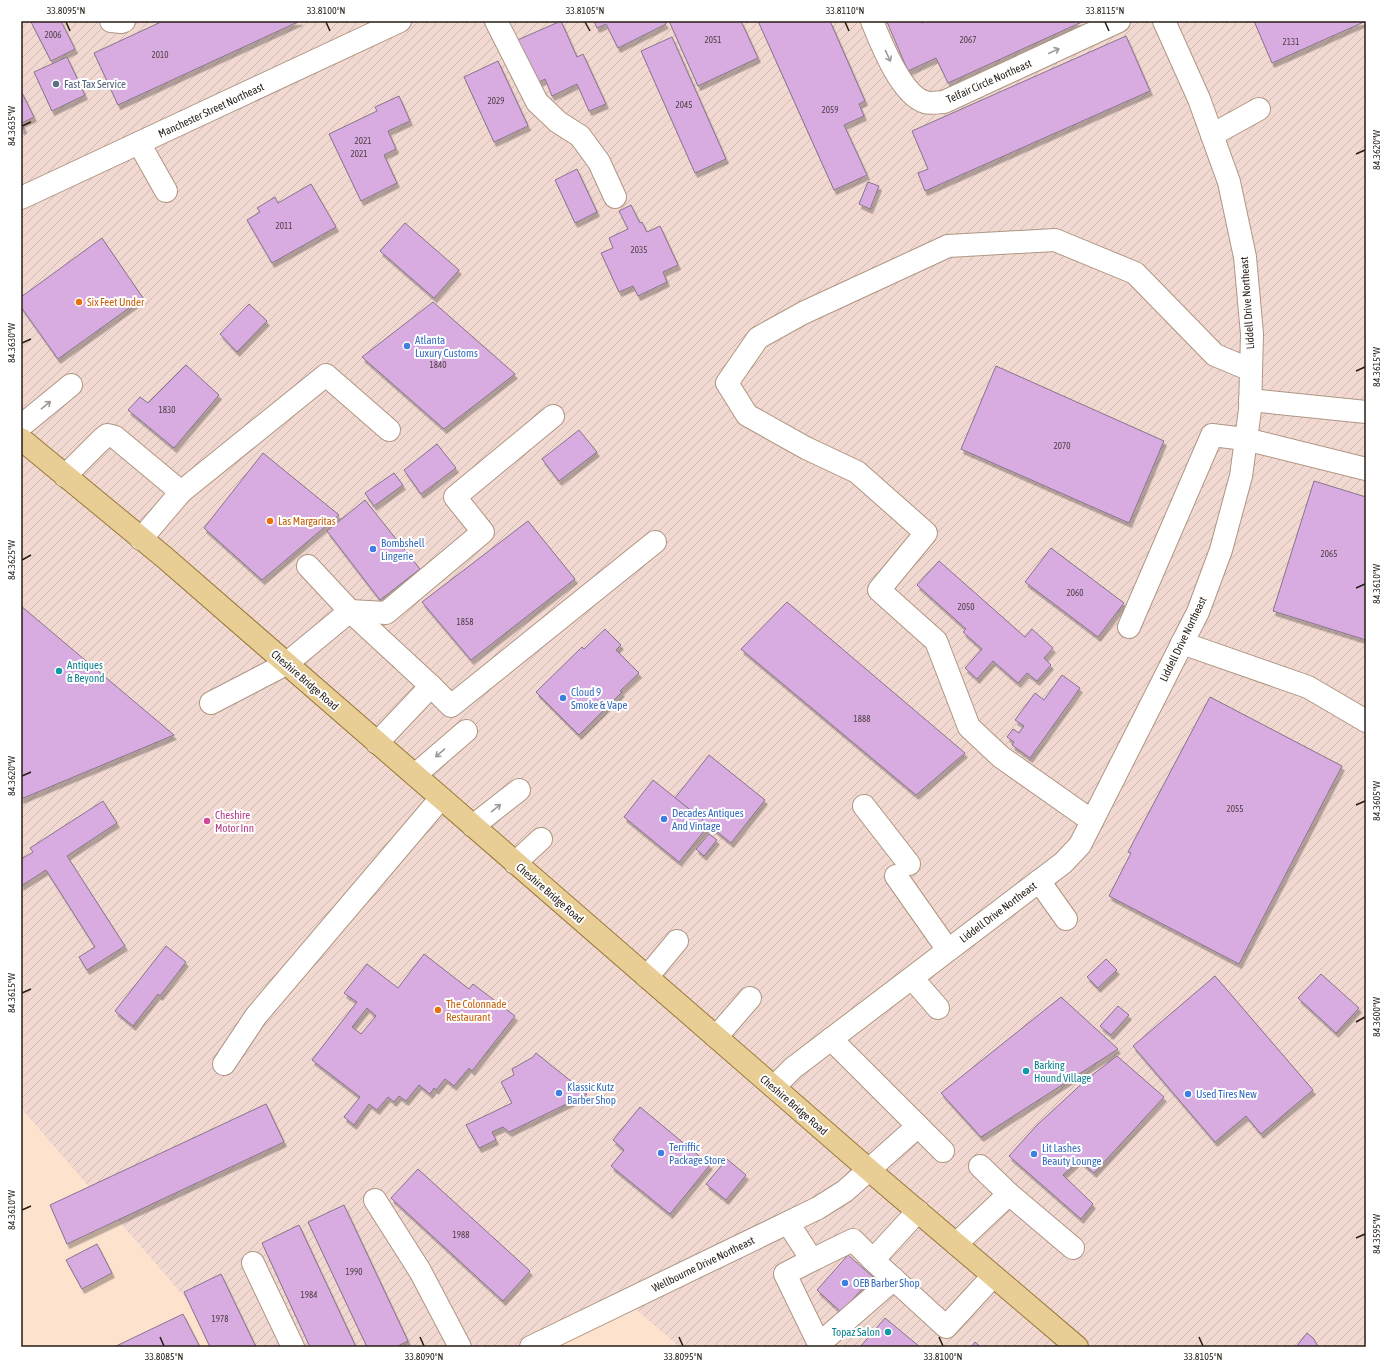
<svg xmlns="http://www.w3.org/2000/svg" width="1387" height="1368" font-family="'Asap Condensed',sans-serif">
<defs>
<pattern id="industrial-furrows" width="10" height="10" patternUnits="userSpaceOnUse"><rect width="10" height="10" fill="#f1d8d0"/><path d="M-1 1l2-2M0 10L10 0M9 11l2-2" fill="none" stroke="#ceb9b2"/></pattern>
<filter id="shadow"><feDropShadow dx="2.5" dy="4.5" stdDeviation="0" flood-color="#0004"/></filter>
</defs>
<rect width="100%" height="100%" fill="#fde2ce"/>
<polygon fill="url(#industrial-furrows)" points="21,21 1366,21 1366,1347 680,1347 619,1295 518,1347 228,1347 21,1108"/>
<g fill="#d8ace1" stroke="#87748b" fill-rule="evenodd" filter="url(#shadow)">
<polygon points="33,21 61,21 75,49 51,61 31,22"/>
<polygon points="163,21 300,21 118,105 94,53"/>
<polygon points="561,21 577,57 583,54 606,104 589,111 577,84 552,96 545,79 535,84 515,41"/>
<polygon points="594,21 664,21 666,24 618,48 606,24 597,28"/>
<polygon points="669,21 741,21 758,58 698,86"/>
<polygon points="758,21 830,21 865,101 859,104 864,116 844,125 867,175 834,190"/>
<polygon points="888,21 921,21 922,23 925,21 1084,21 948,83 936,58 908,71 887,22"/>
<polygon points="1254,21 1366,21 1272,63"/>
<polygon points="1126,36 1150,91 925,191 918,173 928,169 912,131"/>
<polygon points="672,37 726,159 695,173 641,51"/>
<polygon points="67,57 85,95 52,111 34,72"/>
<polygon points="498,61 528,126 494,142 464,77"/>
<polygon points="21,91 34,117 22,123 24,129 21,130"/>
<polygon points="399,96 410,121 388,131 396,149 384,155 397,183 361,201 329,134 377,111 375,107"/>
<polygon points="577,169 597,212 575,223 555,180"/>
<polygon points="868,182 879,186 870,209 859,204"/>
<polygon points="311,184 336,227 272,263 247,220 260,212 257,208 275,197 278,203"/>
<polygon points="631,205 640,223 642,222 647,232 660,226 678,265 663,272 667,282 638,296 633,286 619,292 601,253 613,248 609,238 628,229 619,211"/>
<polygon points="405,223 459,270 434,298 380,251"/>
<polygon points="102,238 143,298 58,359 21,307 21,297"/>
<polygon points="433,302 515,374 444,429 362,357"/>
<polygon points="249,304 267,321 237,352 220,334"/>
<polygon points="186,365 219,395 174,448 128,410 140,397 148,403"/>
<polygon points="996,366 1164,441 1129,523 961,449"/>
<polygon points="579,430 597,452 559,481 542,459"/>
<polygon points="437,444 456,468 421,494 404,470"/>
<polygon points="263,453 339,515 262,580 204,528"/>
<polygon points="394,473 403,485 374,506 365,493"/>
<polygon points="1314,481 1366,497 1366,640 1273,611"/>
<polygon points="365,500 420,569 380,600 327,531"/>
<polygon points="528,521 575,579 471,660 422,602"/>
<polygon points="1051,548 1124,603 1098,637 1025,582"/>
<polygon points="939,561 1025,637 1032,629 1053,648 1044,658 1051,665 1037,681 1027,673 1018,683 993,661 977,679 965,668 982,649 963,632 966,629 917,585"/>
<polygon points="787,602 965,753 916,795 741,649"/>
<polygon points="21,606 174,735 21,799"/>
<polygon points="605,629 621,645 616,650 639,673 620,691 622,692 579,735 536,692 582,647 584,649"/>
<polygon points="1062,675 1080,688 1030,758 1012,745 1014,742 1007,737 1013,729 1019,733 1024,726 1015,720 1035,693 1044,700"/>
<polygon points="1210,697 1342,766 1239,964 1109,896 1131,853 1128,852"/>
<polygon points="709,755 765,800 731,843 675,798"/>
<polygon points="653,780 709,825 679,862 624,817"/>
<polygon points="103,801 117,823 67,856 125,946 87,970 79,957 95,947 46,870 21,886 21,859 33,852 30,848"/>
<polygon points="709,834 717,840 704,856 696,849"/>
<polygon points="166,946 186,962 160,996 158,994 133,1026 115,1011"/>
<path d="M424,954L469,989L473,984L515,1016L472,1071L469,1068L454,1086L445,1079L436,1090L434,1088L430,1094L419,1085L406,1101L399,1096L394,1102L388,1097L377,1110L369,1104L354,1125L344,1117L360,1097L312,1060L357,1002L344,993L367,964L398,988ZM367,1008L376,1016L361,1034L352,1027Z"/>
<polygon points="1106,959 1117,970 1098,988 1087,977"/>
<polygon points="1321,974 1359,1008 1336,1033 1298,998"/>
<polygon points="1215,976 1313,1090 1261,1134 1246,1116 1215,1142 1133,1046"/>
<polygon points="1061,997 1118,1049 981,1137 941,1093"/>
<polygon points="1118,1006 1129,1015 1111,1035 1100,1026"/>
<polygon points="536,1053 587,1094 509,1132 503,1127 492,1132 496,1140 479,1148 466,1125 512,1103 501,1082 514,1075 512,1069 533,1057"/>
<polygon points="1117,1056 1164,1097 1094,1173 1079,1160 1063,1175 1093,1204 1081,1219 1009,1156 1037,1125 1087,1079"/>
<polygon points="266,1104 284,1142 67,1244 50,1205"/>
<polygon points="640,1107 710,1165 670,1214 611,1166 624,1150 613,1140"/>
<polygon points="727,1159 746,1175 726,1200 706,1184"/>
<polygon points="418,1169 530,1271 503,1301 391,1198"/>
<polygon points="344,1205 408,1341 396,1347 367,1347 308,1222"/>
<polygon points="299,1225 356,1347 310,1347 262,1243"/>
<polygon points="97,1244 112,1273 82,1289 66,1260"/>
<polygon points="848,1255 873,1277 841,1312 817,1290"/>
<polygon points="221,1274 256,1347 210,1347 184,1292"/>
<polygon points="183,1314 200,1347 114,1347"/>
<polygon points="885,1318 920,1347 860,1347"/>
<polygon points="1307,1333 1314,1339 1318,1347 1296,1347"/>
<polygon points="975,1342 981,1347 971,1347"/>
</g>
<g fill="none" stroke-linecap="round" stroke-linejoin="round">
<defs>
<g id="minor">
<polyline points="111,21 121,22 124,21"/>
<polyline points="496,21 537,102 558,122 580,136 599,162 615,197"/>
<path d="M872,21C881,43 901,95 925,102C930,104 938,102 944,102L1119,21"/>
<polyline points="1212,135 1259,109"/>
<polyline points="139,143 166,191"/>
<polyline points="21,198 400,21"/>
<polyline points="1250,400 1366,412"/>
<polyline points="21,426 71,385"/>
<polyline points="65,476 101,440 107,435 115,437 181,492 326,375 389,430"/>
<polyline points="141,539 181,492"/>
<polyline points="308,566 350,611 431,686 377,743"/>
<polyline points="1129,627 1212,435 1245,439 1366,469"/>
<polyline points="1182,643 1308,687 1366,721"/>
<polyline points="431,686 451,706 655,542"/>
<polyline points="211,703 286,664 350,611 386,613 483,532 455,497 553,416"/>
<polyline points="415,775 466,731"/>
<polyline points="864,806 909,864"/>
<polyline points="1092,821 1001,757 969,727 936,641 879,590 926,533 857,472 806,448 747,415 727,383 758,338 803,313 948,246 1055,240 1135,273 1215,355 1251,370"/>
<polyline points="473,826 519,790"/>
<polyline points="515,863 541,839"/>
<polyline points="896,876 948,950"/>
<polyline points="1039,881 1066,919"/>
<polyline points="647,977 677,941"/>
<polyline points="912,978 938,1008"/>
<polyline points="716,1037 750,998"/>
<polyline points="831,1039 943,1151"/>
<polyline points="224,1064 256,1016 441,798"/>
<polyline points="774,1087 793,1068 1063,863 1080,845 1198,612 1221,550 1241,476 1250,410 1252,334 1245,257 1229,182 1199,99 1164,21"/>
<polyline points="980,1166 1009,1194"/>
<polyline points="375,1200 420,1271 460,1347"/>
<polyline points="918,1211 873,1260 946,1327 993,1276"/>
<polyline points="788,1223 812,1260 785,1274 819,1344 894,1279"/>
<polyline points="956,1244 1009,1194 1073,1248"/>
<polyline points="812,1260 853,1240 873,1260"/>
<polyline points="253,1263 293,1347"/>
<polyline points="531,1347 818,1208 845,1191 918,1126"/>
</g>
<polyline id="major" points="21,439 164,557 868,1169 1077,1347"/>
</defs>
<use href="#minor" stroke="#af9683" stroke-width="24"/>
<use href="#major" stroke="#9a7a39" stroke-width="24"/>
<use href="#minor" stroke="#fff" stroke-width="22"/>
<use href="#major" stroke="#e8cd94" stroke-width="22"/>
</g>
<defs><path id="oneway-shaft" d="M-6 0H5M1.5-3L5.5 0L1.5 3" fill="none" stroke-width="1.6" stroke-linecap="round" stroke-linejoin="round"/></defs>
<g stroke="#9d9996">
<use href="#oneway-shaft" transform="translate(1054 51) rotate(-25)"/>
<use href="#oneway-shaft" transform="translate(888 56) rotate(65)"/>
<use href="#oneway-shaft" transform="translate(46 405) rotate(-39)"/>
<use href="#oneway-shaft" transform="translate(440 753) rotate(139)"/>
<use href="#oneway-shaft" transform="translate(496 808) rotate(-39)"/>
</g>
<path fill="none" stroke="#261d15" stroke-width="1.5" d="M66,22L70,31M326,22L330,31M585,22L590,31M845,22L849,31M1105,22L1109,31M22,126L31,122M1356,154L1365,150M22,343L31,339M1356,371L1365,367M22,560L31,555M1356,588L1365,584M22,776L31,772M1356,805L1365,801M22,993L31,989M1356,1022L1365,1017M22,1210L31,1206M1356,1238L1365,1234M160,1337L164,1346M420,1337L424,1346M679,1337L683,1346M939,1337L943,1346M1199,1337L1203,1346"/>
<circle fill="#5c6f8a" stroke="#fff" stroke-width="1.5" cx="56" cy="84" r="4"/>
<g fill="#e8710a" stroke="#fff" stroke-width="1.5">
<circle cx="79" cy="302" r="4"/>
<circle cx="270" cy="521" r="4"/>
<circle cx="438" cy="1010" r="4"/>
</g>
<g fill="#3f7fe0" stroke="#fff" stroke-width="1.5">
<circle cx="407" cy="346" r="4"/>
<circle cx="373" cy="549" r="4"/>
<circle cx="563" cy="698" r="4"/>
<circle cx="664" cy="819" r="4"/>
<circle cx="559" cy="1093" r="4"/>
<circle cx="1188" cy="1094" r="4"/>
<circle cx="661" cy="1153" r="4"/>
<circle cx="1034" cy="1154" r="4"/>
<circle cx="845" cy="1283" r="4"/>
</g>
<g fill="#0f9aa8" stroke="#fff" stroke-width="1.5">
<circle cx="59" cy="671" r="4"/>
<circle cx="1026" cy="1071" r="4"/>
<circle cx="888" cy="1332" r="4"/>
</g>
<circle fill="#d1479c" stroke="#fff" stroke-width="1.5" cx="207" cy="821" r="4"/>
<g text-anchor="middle" stroke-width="4" stroke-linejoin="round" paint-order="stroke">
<g font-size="9" fill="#524148">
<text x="53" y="38">2006</text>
<text x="713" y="43">2051</text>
<text x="968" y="43">2067</text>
<text x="1291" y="45">2131</text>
<text x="160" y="58">2010</text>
<text x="496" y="104">2029</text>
<text x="684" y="108">2045</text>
<text x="830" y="113">2059</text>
<text x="363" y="144">2021</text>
<text x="359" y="157">2021</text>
<text x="284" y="229">2011</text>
<text x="639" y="253">2035</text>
<text x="438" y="368">1840</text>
<text x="167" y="413">1830</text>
<text x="1062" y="449">2070</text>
<text x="1329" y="557">2065</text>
<text x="1075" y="596">2060</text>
<text x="966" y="610">2050</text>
<text x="465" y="625">1858</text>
<text x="862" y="722">1888</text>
<text x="1235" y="812">2055</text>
<text x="461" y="1238">1988</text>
<text x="354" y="1275">1990</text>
<text x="309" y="1298">1984</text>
<text x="220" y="1322">1978</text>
</g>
<g font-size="11" fill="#261d15" stroke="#fff">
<text transform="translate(989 81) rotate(-24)" y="4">Telfair Circle Northeast</text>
<text transform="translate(211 110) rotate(-25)" y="4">Manchester Street Northeast</text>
<text transform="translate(1247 303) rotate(-94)" y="4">Liddell Drive Northeast</text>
<text transform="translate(1183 639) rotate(-64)" y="4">Liddell Drive Northeast</text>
<text transform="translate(305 680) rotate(41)" y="4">Cheshire Bridge Road</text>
<text transform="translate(550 893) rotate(41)" y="4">Cheshire Bridge Road</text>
<text transform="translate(998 912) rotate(-37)" y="4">Liddell Drive Northeast</text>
<text transform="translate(794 1105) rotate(41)" y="4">Cheshire Bridge Road</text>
<text transform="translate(703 1264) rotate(-26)" y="4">Wellbourne Drive Northeast</text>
</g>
<g font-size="11" fill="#4e5e75" stroke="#fff" text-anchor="start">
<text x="64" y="88">Fast Tax Service</text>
</g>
<g font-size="11" fill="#c56008" stroke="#fff" text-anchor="start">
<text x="87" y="306">Six Feet Under</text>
<text x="278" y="525">Las Margaritas</text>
<text x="446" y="1008">The Colonnade<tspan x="446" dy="13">Restaurant</tspan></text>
</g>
<g font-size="11" fill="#366cbe" stroke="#fff" text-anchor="start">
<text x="415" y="344">Atlanta<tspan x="415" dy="13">Luxury Customs</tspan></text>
<text x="381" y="547">Bombshell<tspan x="381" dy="13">Lingerie</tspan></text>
<text x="571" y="696">Cloud 9<tspan x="571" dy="13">Smoke &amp; Vape</tspan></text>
<text x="672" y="817">Decades Antiques<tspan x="672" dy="13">And Vintage</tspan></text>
<text x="567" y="1091">Klassic Kutz<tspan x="567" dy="13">Barber Shop</tspan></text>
<text x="1196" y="1098">Used Tires New</text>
<text x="669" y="1151">Terriffic<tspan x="669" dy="13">Package Store</tspan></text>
<text x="1042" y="1152">Lit Lashes<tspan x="1042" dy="13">Beauty Lounge</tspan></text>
<text x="853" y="1287">OEB Barber Shop</text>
</g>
<g font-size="11" fill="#0d838f" stroke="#fff" text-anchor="start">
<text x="67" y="669">Antiques<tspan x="67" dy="13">&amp; Beyond</tspan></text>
<text x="1034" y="1069">Barking<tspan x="1034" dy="13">Hound Village</tspan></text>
<text x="880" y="1336" text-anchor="end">Topaz Salon</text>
</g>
<g font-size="11" fill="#b23c85" stroke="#fff" text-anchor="start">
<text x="215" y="819">Cheshire<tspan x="215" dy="13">Motor Inn</tspan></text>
</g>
</g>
<rect width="1387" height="1368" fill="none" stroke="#ffffff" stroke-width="44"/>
<rect x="22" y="22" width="1343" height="1324" fill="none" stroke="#261d15" stroke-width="1.5"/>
<g font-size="10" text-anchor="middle" fill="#261d15">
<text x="66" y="14">33.8095°N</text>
<text x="326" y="14">33.8100°N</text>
<text x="585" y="14">33.8105°N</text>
<text x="845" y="14">33.8110°N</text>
<text x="1105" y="14">33.8115°N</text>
<text transform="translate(11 126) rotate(-90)" y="4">84.3635°W</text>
<text transform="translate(1376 150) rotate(-90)" y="4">84.3620°W</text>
<text transform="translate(11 343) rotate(-90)" y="4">84.3630°W</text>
<text transform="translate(1376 367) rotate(-90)" y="4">84.3615°W</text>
<text transform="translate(11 560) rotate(-90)" y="4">84.3625°W</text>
<text transform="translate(1376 584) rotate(-90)" y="4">84.3610°W</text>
<text transform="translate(11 776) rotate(-90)" y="4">84.3620°W</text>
<text transform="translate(1376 801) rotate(-90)" y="4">84.3605°W</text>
<text transform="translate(11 993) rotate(-90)" y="4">84.3615°W</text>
<text transform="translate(1376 1017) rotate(-90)" y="4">84.3600°W</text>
<text transform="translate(11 1210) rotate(-90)" y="4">84.3610°W</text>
<text transform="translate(1376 1234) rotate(-90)" y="4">84.3595°W</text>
<text x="164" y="1360">33.8085°N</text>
<text x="424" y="1360">33.8090°N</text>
<text x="683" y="1360">33.8095°N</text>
<text x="943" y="1360">33.8100°N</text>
<text x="1203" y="1360">33.8105°N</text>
</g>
</svg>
